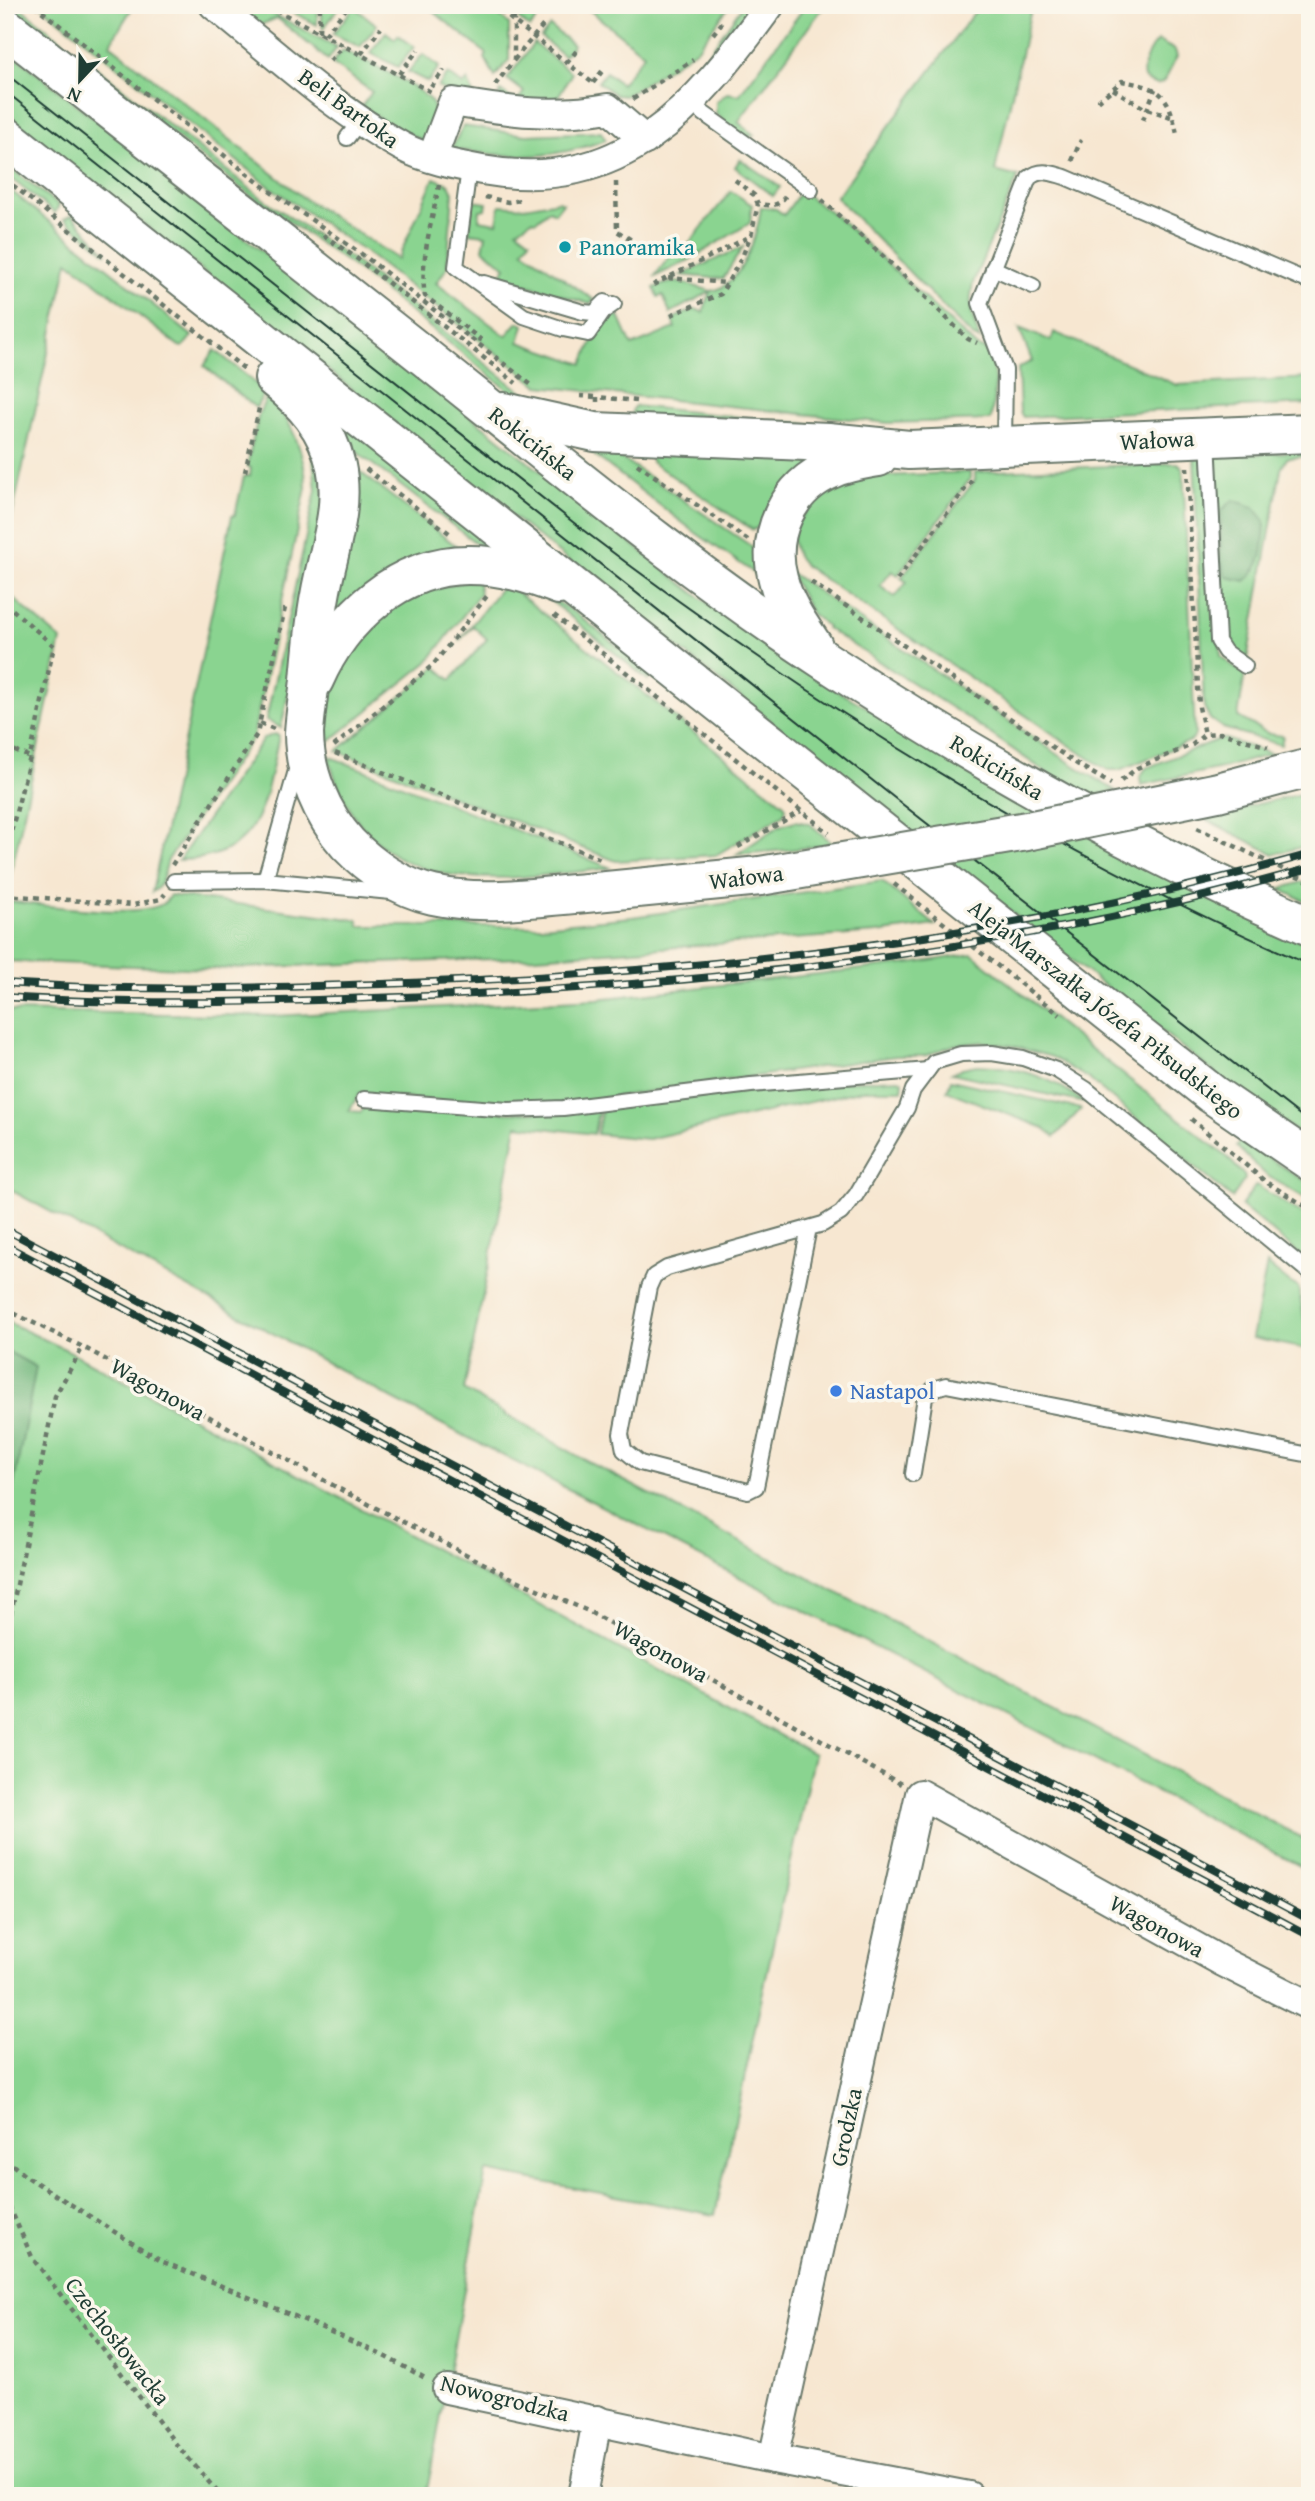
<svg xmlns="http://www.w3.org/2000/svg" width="1315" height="2501" font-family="'Gentium Book Plus',serif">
<rect width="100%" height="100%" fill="#fbf7ec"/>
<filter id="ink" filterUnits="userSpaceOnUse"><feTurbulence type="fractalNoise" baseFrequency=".0143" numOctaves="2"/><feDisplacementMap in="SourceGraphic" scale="14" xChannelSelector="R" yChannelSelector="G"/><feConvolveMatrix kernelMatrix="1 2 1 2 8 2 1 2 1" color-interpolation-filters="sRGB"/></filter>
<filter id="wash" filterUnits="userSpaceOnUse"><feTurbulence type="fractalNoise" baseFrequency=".00686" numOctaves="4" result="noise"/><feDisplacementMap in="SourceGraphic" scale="28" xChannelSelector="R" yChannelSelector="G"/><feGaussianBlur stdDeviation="1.57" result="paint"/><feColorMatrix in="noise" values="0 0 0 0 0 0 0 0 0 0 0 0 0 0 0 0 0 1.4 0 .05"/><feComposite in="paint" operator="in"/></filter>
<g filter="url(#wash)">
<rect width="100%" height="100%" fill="#f7e7d1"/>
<g fill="#8ad490" stroke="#548862" stroke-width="2">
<polygon points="8,5 17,5 262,198 357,263 514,386 560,416 521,398 506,388 354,267 246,192"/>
<path d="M40,5H134L110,44L305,199L398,259L434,178L449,184L453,192L447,268L436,283L506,336L518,322L524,325L519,342L583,364C590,346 600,322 618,314L632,346L675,328L672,319L695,309L703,312L710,292L670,313L663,295L658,297L654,288C675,279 680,282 701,288C702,288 711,291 711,291C742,287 758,233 761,207L776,209L784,215L801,191L837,217L977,347L986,350C1000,379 994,389 991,420L888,423L539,386L365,252L270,187Z"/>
<polygon points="279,5 318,5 317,25"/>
<polygon points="322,5 341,5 323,29 322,26"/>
<polygon points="425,5 486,5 509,24 509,60 495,77 485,58 487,54"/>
<polygon points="519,5 526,5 526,7 538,17 530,28 519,19"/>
<polygon points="583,5 730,5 697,49 625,96 616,95 598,82 606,72 621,84 644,54"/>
<polygon points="743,5 746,11 745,19 707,68 703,61"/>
<polygon points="806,5 825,5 738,122 754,135 749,137 729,126 716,114 716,102 727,93 739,95"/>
<path d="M980,5H1032L995,171L1018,177L974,280C967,305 972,316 980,340L972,336L836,197Z"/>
<polygon points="258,6 337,47 328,60 277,18 258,26 240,11"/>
<polygon points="354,7 377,25 360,47 333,34"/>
<polygon points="550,26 573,45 564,56 541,37"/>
<polygon points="386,32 395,39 398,35 414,47 398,67 370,53"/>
<path d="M1158,41L1175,50L1177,57C1167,69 1167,97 1144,78C1141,68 1149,47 1158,41Z"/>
<polygon points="534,43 572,73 552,107 515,107 499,95 501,91 516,102 524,92 507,79"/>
<polygon points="5,48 698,596 827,685 1221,905 1310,945 1310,1141 1231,1086 5,114"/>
<path d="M343,50C362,60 426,88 433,105C438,117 431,132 428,143L396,128L361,107L372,92L332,63Z"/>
<polygon points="423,54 439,67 428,82 408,72"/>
<polygon points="448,74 463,85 468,80 475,100 454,96 438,87"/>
<path d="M463,126L526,135L601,132L606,140C546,161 514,158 451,149Z"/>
<polygon points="740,159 780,187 773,196 735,167"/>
<polygon points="5,164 59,205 55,213 5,174"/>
<polygon points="5,186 192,336 183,347 179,346 68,261 5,548"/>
<polygon points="731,191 752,205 750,223 689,260 654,277 673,252 679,256"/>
<polygon points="473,201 487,203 486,209 480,210 479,220 497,223 500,205 525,207 558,201 563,203 555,213 549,210 536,221 532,220 517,230 530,240 523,250 594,300 590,304 534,287 498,279 506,267 483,249 486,235 469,233"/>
<polygon points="72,215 107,254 64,219"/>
<polygon points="743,247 723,279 681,275"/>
<polygon points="1019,328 1051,341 1054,332 1177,385 1310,378 1310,404 1023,417 1020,412 1018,368 1032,361"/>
<polygon points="215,350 265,391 256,408 204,366"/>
<path d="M268,395C291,418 306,455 306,488L253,737L168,860C164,872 163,887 152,892L232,516L235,515L244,476H250L251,468L247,466L259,413Z"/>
<polygon points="635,406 826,426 631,426 632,411"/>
<polygon points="336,410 522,557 485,550 341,440"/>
<polygon points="580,444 602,445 763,554 767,582 696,533"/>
<polygon points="314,447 327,509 281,728 266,720 316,490 313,459"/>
<polygon points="826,451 759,527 753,530 651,462 649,452"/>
<polygon points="1310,451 1310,456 1287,458 1281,469 1247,660 1233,652 1222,638 1216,458 1217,456"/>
<polygon points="1194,453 1201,454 1204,461 1221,656 1233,667 1245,673 1238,717 1269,734 1283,736 1281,745 1223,728 1210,719 1204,707"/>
<polygon points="1178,463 1183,468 1195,735 1191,741 1120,770 1108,770 1084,755 805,566 797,556 792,540 795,525 822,492 864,477 970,472 970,479 898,575 892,571 880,586 895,597 907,582 901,578 975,480 975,472"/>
<polygon points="351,465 464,552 322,639"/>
<polygon points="788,571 1075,766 1116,791 1090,796 1066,781 1063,784 966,717 826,628 827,626 812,614"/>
<polygon points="477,578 480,593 428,662 327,743 330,691 344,655 397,599"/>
<polygon points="505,583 784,804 786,808 784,814 716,855 616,861 337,751 436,667 451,680 487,639 473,626 459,641"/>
<polygon points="534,587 577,614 652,674 648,680"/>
<polygon points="5,591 61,640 8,888 5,888"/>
<path d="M275,734L279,736C264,801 263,859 179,860L264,738Z"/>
<polygon points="1222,738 1272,754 1226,767 1141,785 1140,777 1146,768"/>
<path d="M328,756L331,757L611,868C491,881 369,905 328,756Z"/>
<polygon points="1310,792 1310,845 1274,854 1201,817"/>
<polygon points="795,821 810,824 833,844 788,850 737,854 779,826"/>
<path d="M882,881L935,925L877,933L521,958L210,969L5,961V901C38,904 139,920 164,903C167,901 168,898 170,895L358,920L359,926H542L632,917Z"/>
<polygon points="1302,882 1310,886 1310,903 1279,889"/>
<path d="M972,954L1227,1157L1244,1175L1245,1179L1232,1198L1089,1079L1052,1057L1013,1046L983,1042L954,1045L924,1056H896L570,1103L503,1107L359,1094L349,1111L361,1112L369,1102C446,1109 522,1118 599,1107L594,1134L517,1125L464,1390L583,1459L1310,1842V1871L393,1399L5,1187V1011L274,1016L597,999L916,963Z"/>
<path d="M977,1065C1018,1066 1053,1077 1085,1103L952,1073L962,1068Z"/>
<polygon points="899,1079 903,1082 902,1090 863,1090 648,1139 597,1134 602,1107 778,1088 806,1090 835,1082"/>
<polygon points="951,1080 1081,1109 1055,1137 1044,1128 947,1091"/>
<polygon points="1241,1140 1310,1184 1310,1201 1266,1175 1236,1146"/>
<polygon points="1256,1185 1310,1219 1310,1263 1241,1206"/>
<polygon points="1267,1264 1289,1282 1298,1287 1310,1350 1252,1338"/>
<polygon points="5,1321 69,1351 814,1754 715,2215 486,2171 426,2496 5,2496"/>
</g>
<g fill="#6fb67a" stroke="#477a57" stroke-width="2">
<path d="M1233,500L1254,507L1265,521C1264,544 1264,566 1245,581L1226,577L1220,558L1221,511Z"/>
<polygon points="5,1350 36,1367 5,1531"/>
</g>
</g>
<g filter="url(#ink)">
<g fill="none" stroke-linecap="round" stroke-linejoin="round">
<defs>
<g id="lane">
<polyline points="689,103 811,190"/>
<polyline points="347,138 360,121"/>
<polyline points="469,168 456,267 524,316 563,329 588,334 604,311 614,304"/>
<polyline points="993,268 1033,286"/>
<polyline points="484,283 583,312 594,313 605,302"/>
<polyline points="1208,439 1218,641 1225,652 1245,666"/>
<path d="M1004,445L1005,370L980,303L1029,178C1041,168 1051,173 1065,177L1310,282"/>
<polyline points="265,880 297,767"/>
<polyline points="174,881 265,880 391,892"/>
<polyline points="364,1099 508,1110 563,1108 751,1085 928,1070"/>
<polyline points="809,1228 756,1487 748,1491 640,1463 624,1450 621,1434 649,1287 654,1276 667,1268 823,1224 841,1213 856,1195 907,1108 913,1090 934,1062 961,1054 992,1053 1023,1058 1056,1070 1086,1089 1310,1273"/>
<polyline points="913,1474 925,1397 933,1389 946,1385 1310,1455"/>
</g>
<g id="street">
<path d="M214,5C274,53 334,109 401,146C425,159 455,165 482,170C623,195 695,108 770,5"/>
<path d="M432,158L453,102C507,111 554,118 608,108L645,140"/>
<polyline points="447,2389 773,2459 969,2496"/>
<polyline points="773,2459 920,1794 1223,1962 1310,2006"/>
<polyline points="583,2496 597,2420"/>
</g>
<g id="secondary">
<path d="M5,27C146,137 286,247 426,358C557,462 686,570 827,662C981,763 1141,852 1310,926"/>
<polyline points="5,136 1212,1094 1310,1161"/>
<path d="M274,378C304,402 327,427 336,466C344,503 332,540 324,576C316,611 313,645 310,680C308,698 305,715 304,733C304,773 322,815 348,844C370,867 401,888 433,895C483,906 536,897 586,893C644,887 702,882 760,876"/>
<polyline points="504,412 595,432 828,442 909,450 1310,433"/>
<path d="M813,646C799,625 784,604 778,579C766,534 788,487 831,469C846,462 862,460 878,457"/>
<path d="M314,680C341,618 399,564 470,565C501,565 530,574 559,585"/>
<polyline points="1282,775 1310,768"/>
</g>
</defs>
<use href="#lane" stroke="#6b786b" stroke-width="18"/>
<use href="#street" stroke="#6b786b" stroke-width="32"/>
<use href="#secondary" stroke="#6b786b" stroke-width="42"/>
<g stroke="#6b786b" stroke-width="4.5" stroke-dasharray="5 5" stroke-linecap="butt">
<polyline points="34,5 268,190 363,255 534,387"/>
<polyline points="267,5 433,93"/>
<polyline points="493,5 594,84"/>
<polyline points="319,32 320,5"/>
<polyline points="713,34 725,19"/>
<polyline points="325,35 349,5"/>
<polyline points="361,54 381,28"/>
<polyline points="514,60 545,23"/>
<polyline points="330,61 344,45"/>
<polyline points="567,63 578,49"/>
<polyline points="399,74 418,50"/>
<polyline points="593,83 603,70"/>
<polyline points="495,85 514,60 514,5"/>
<polyline points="431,87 444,70"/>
<polyline points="1113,89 1144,108 1171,117"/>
<polyline points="633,99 693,60"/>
<path d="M1098,101L1122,81C1162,88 1168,93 1177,134"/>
<polyline points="1143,120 1155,89"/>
<polyline points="1072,161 1081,140"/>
<polyline points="5,179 247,371"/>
<path d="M735,180L754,195L758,204C773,206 778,207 787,194"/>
<polyline points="616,182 617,231 635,242"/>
<path d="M439,185C433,217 419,263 425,296L480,339L478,344"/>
<polyline points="485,197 508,202 521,200"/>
<polyline points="822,200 900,272 968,339 977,343"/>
<polyline points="323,235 359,260 516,383"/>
<polyline points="668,278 727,283"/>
<polyline points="653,285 751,236 758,204"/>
<polyline points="671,315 721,294 742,257 750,237"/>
<polyline points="580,396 597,397"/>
<polyline points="597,402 597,397 636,401"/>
<polyline points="637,464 748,540"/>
<polyline points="1187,467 1199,707 1205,734"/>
<polyline points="366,469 453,536"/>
<polyline points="245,472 260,404"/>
<polyline points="897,580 972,480 972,476"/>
<polyline points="811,582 1077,764 1111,784"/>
<polyline points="5,603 54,646 30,757 5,856"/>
<polyline points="554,615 829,833"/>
<polyline points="260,723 274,729"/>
<polyline points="334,746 433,665 487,596"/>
<polyline points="5,747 30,757"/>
<polyline points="335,753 603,860"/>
<polyline points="1121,781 1137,768 1192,745 1205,734 1222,733 1268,747"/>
<polyline points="1197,828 1310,882"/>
<polyline points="738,847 801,811"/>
<polyline points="172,865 257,734 285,608"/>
<polyline points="894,884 1060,1015"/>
<polyline points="5,895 133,905 161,899 165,894"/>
<polyline points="1191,1119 1266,1182 1310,1209"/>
<polyline points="5,1309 83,1347 347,1493 512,1578 588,1611 901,1784"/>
<polyline points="5,1644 55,1396 83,1347"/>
<polyline points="5,2158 24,2175 161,2261 309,2322 382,2355 427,2379"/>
<polyline points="5,2197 33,2259 176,2444 221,2496"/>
</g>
<use href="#lane" stroke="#fff" stroke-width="14"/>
<use href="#street" stroke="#fff" stroke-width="28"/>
<use href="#secondary" stroke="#fff" stroke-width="38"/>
<g stroke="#1f3d34" stroke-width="2">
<path d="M5,73L583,530C808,702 1049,851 1310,965"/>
<polyline points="5,91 897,800 1310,1123"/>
</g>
<defs>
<g id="rail">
<path d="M5,983C130,992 257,988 382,984C694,974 1009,940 1310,854"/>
<path d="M5,997C137,1006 270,1002 402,997C707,986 1016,952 1310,868"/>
<polyline points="5,1229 1310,1920"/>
<polyline points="5,1245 1310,1936"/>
</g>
</defs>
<use href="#rail" stroke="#1f3d34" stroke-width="8"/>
<use href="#rail" stroke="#fbf7ec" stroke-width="5" stroke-dasharray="16" stroke-linecap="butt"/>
<defs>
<polyline id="secondary-bridge" points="760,876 1027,831 1218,792 1282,775"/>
</defs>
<use href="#secondary-bridge" stroke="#6b786b" stroke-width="42" stroke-linecap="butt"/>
<use href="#secondary-bridge" stroke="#fff" stroke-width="38"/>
</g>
</g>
<circle fill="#0f9aa8" stroke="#fbf7ec" stroke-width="2.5" cx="565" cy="247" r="7"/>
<circle fill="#3f7fe0" stroke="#fbf7ec" stroke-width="2.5" cx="836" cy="1391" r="7"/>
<g text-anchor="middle" stroke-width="7" stroke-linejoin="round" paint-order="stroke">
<g font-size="23" fill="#1f3d34" stroke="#fbf7ec">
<text transform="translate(349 108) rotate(36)" y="8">Beli Bartoka</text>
<text transform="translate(1157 440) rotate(-3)" y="8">Wałowa</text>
<text transform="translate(533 443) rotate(38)" y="8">Rokicińska</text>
<text transform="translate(997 767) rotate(31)" y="8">Rokicińska</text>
<text transform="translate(746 877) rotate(-7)" y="8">Wałowa</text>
<text transform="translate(1106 1009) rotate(38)" y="8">Aleja Marszałka Józefa Piłsudskiego</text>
<text transform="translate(158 1389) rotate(29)" y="8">Wagonowa</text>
<text transform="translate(661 1651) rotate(29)" y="8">Wagonowa</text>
<text transform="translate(1157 1926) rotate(29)" y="8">Wagonowa</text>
<text transform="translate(846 2127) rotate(-78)" y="8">Grodzka</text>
<text transform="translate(118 2341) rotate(52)" y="8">Czechosłowacka</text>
<text transform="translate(505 2398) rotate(14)" y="8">Nowogrodzka</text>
</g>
<g font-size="23" fill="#0d838f" stroke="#fbf7ec" text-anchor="start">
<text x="579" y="255">Panoramika</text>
</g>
<g font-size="23" fill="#366cbe" stroke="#fbf7ec" text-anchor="start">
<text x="850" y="1399">Nastapol</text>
</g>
</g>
<rect width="1315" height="2501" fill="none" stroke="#fbf7ec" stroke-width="28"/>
<g transform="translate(80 80) rotate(202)" stroke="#fbf7ec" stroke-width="5" paint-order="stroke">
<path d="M0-5L12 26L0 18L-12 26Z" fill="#1f3d34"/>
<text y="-10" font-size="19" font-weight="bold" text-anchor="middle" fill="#1f3d34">N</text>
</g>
</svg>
